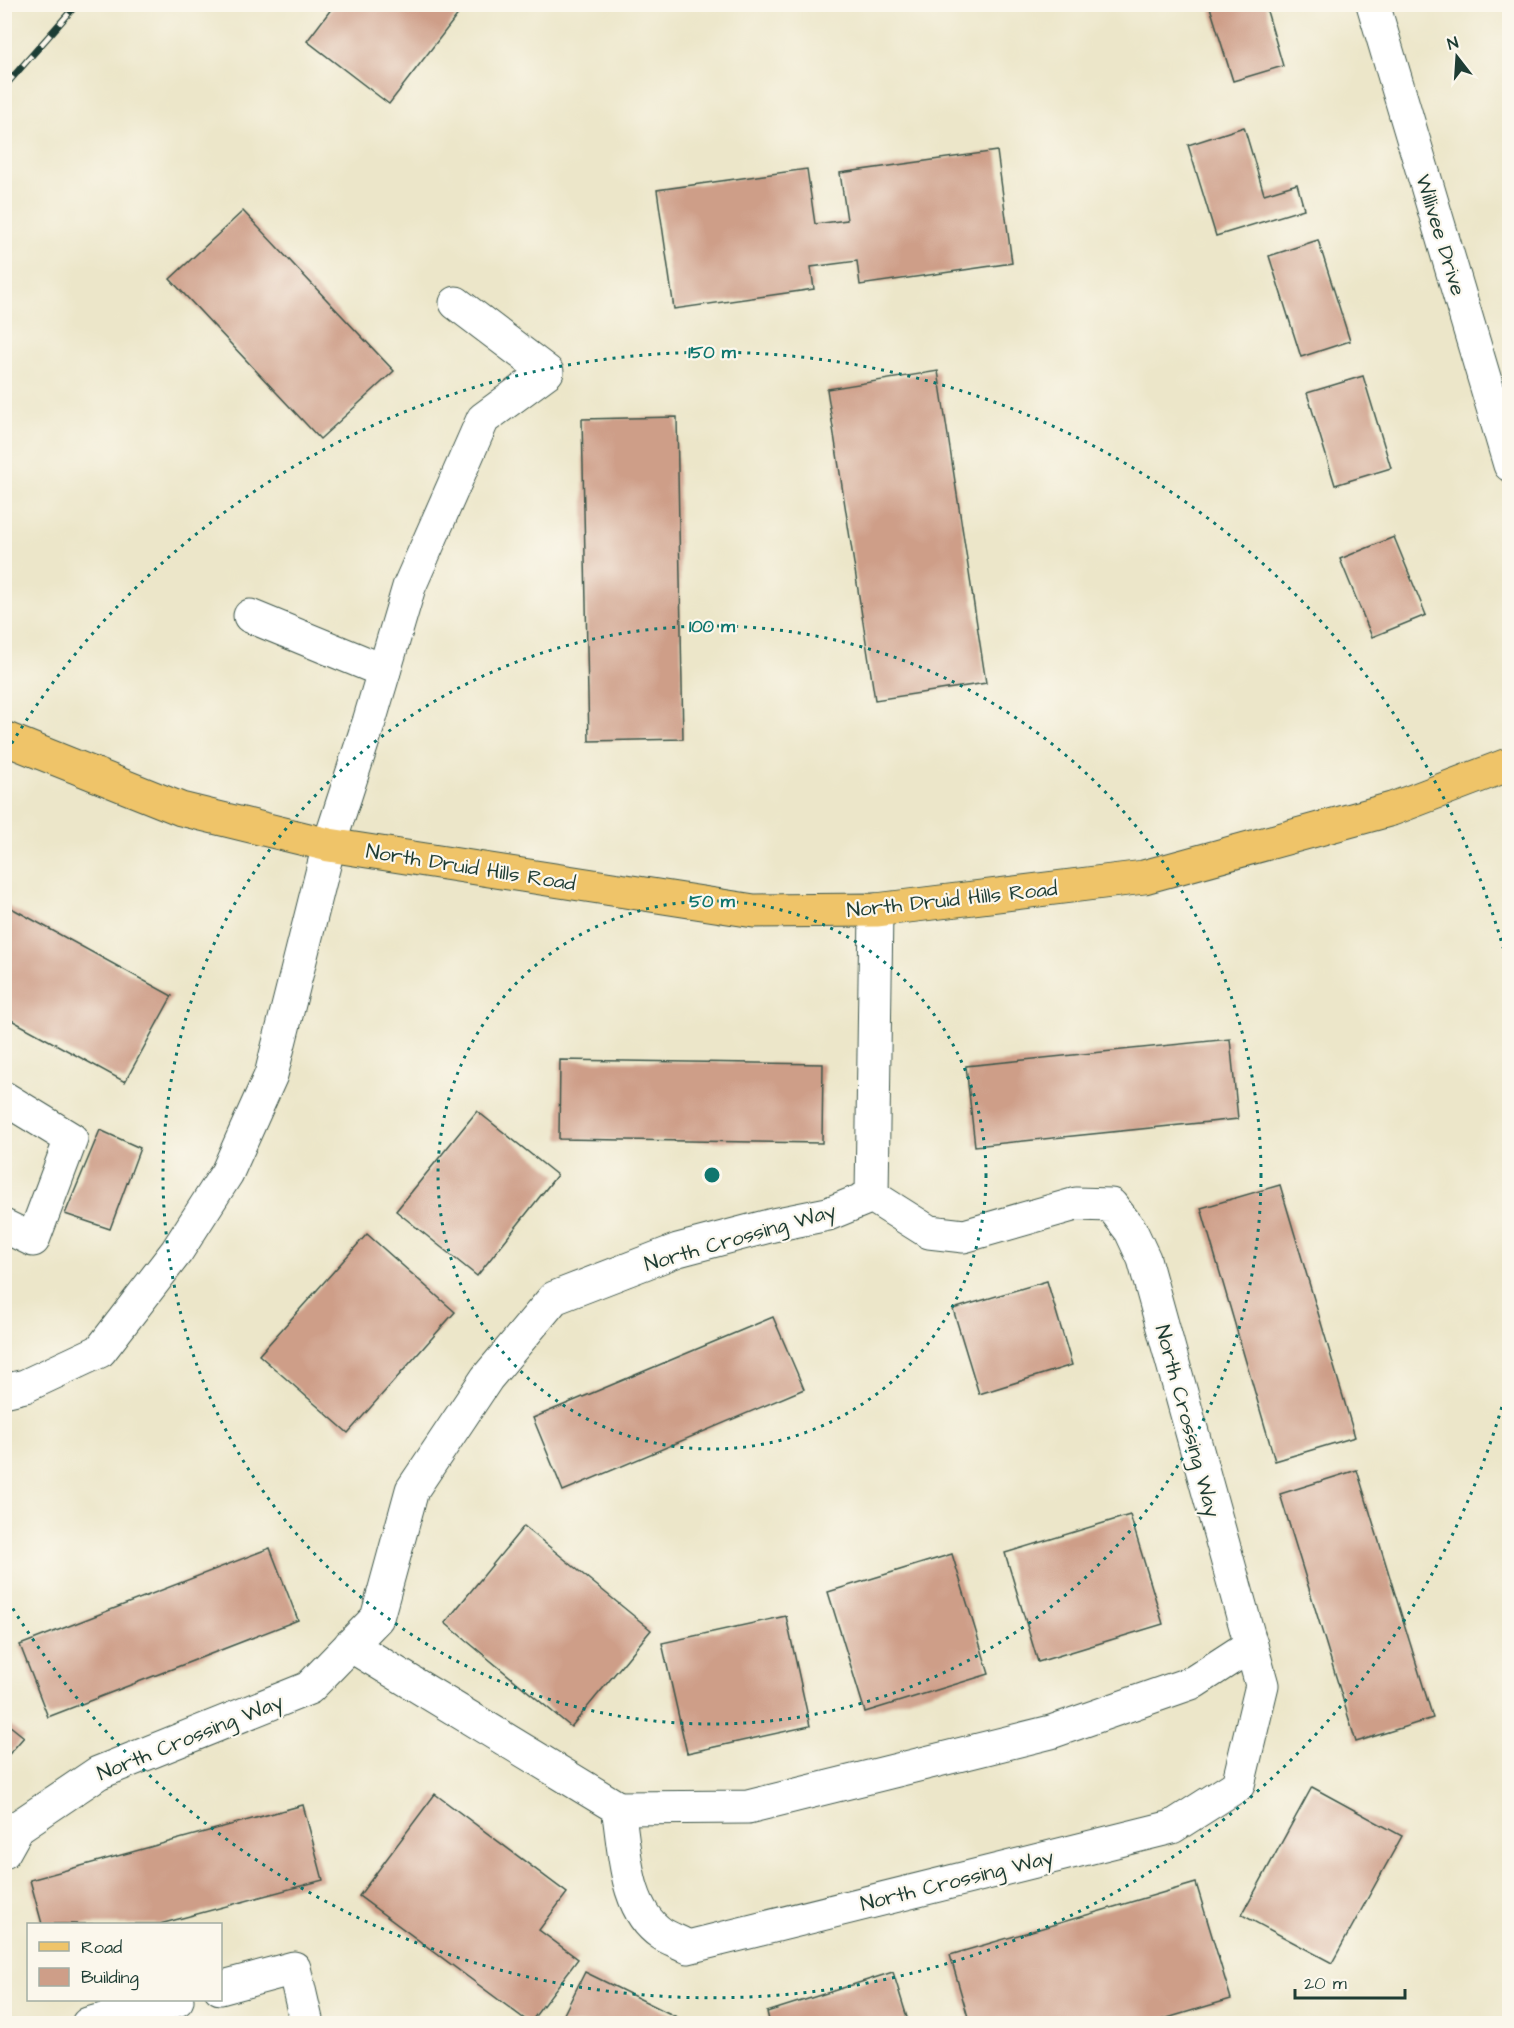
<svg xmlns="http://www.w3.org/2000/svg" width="1514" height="2028" font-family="'Architects Daughter',sans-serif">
<rect width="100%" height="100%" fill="#fbf7ec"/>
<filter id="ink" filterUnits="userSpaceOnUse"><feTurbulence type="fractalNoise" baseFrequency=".0167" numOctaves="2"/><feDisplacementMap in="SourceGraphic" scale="12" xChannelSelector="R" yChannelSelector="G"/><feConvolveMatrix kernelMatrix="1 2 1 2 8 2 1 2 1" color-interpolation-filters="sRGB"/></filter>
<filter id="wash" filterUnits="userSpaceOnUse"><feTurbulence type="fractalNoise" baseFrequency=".008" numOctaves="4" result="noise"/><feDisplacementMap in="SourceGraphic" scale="24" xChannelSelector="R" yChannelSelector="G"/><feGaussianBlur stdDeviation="1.35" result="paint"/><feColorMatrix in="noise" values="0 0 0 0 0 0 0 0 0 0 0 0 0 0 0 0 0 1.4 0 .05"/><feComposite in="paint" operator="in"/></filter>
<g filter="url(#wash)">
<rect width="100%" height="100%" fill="#ece6c9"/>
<g id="blocks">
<g fill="#ce9e88">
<polygon points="335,4 466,4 389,104 307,41"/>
<polygon points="1209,4 1265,4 1283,66 1233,81"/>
<polygon points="1244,127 1264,194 1297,184 1304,209 1216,236 1188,145"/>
<polygon points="997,151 1012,263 860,285 857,261 811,267 814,289 674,309 657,190 807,169 815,224 847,220 840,173"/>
<polygon points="243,211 394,371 320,439 170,279"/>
<polygon points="1318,240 1350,341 1301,357 1269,256"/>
<polygon points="938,371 986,683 875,700 827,389"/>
<polygon points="1363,376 1391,468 1335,485 1307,393"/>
<polygon points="677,417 683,739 589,741 582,419"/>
<polygon points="1394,537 1426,615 1372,637 1340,559"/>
<polygon points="4,904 172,996 125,1082 4,1016"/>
<polygon points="1230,1039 1238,1119 975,1146 966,1066"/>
<polygon points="560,1060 823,1064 822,1143 559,1139"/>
<polygon points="477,1111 557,1175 477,1276 396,1211"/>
<polygon points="100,1130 140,1148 110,1229 65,1214"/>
<polygon points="1280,1185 1355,1437 1275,1461 1201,1208"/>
<polygon points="367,1234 455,1312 348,1433 259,1355"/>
<polygon points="1047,1281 1072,1365 979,1394 953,1309"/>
<polygon points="773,1317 804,1389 563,1491 533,1418"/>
<polygon points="1357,1470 1433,1718 1356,1742 1280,1494"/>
<polygon points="1130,1515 1163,1624 1038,1662 1005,1553"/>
<polygon points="524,1526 651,1630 571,1727 445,1623"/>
<polygon points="270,1548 298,1620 48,1717 20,1645"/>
<polygon points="952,1554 989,1674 865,1712 828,1592"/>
<polygon points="786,1616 810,1726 687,1753 662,1643"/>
<polygon points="4,1721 24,1737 4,1760"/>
<polygon points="1312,1787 1402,1836 1332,1963 1242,1915"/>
<polygon points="435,1794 567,1893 539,1930 578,1959 530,2023 359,1896"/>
<polygon points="303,1805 323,1880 160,1924 42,1924 30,1880"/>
<polygon points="1196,1883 1231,1999 1147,2024 970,2024 950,1955"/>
<polygon points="585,1972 691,2024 559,2024"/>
<polygon points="893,1972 909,2024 770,2024 767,2012"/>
</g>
</g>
</g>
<g filter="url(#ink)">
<use href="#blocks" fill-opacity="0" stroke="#3e564a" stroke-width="1.5"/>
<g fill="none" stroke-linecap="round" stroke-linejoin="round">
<defs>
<g id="minor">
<polyline points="1373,4 1510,465"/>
<polyline points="250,616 384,671"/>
<polyline points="4,1098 71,1139 33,1240 4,1226"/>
<polyline points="872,1196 876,910"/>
<polyline points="4,1391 25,1386 100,1351 177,1251 227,1173 271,1075 329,845 369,722 409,587 483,419 547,372 456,303"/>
<polyline points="618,1808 748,1807 1051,1732 1194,1682 1251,1645"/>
<path d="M4,1852L18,1827L98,1773L309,1688L377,1618L412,1490L487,1378L554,1298L678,1250L773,1225L828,1214L872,1196L929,1232L964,1236L1076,1204L1111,1205L1131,1231L1144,1259L1262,1685L1238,1785L1172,1827L688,1947C680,1942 670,1939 662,1934C624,1909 625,1848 618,1808L350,1645"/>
<polyline points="220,1988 294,1968 307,2024"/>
<polyline points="88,2024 177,2000"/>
</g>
<polyline id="major" points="4,738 181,809 329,845 754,911 876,910 1144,877 1392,809 1510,764"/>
</defs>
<use href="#minor" stroke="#3e564a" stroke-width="35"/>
<use href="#major" stroke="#3e564a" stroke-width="35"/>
<use href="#minor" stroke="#fff" stroke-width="33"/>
<use href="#major" stroke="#efc469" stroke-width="33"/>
<defs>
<polyline id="rail" points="4,87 77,4"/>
</defs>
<use href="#rail" stroke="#1f3d34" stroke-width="7"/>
<use href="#rail" stroke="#fbf7ec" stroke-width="4.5" stroke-dasharray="14" stroke-linecap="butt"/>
</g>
</g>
<g fill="none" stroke="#0f766e" stroke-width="3" stroke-dasharray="3 6">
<circle cx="712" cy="1175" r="274"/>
<circle cx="712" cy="1175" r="549"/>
<path d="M1509 1381A823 823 0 0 1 7 1599M7 751A823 823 0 0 1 1509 969"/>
</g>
<g text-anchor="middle" stroke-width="4.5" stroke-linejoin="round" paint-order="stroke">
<g font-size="21" fill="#1f3d34" stroke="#fbf7ec">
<text transform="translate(1441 235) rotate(73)" y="7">Willivee Drive</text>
<text transform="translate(471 867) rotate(9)" y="7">North Druid Hills Road</text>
<text transform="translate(952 899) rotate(-6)" y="7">North Druid Hills Road</text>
<text transform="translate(740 1237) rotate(-16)" y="7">North Crossing Way</text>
<text transform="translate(1188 1421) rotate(75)" y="7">North Crossing Way</text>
<text transform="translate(190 1737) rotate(-22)" y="7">North Crossing Way</text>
<text transform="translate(957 1880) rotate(-14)" y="7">North Crossing Way</text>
</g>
</g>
<circle cx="712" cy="1175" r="9" fill="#0f766e" stroke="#fbf7ec" stroke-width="3"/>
<g font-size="18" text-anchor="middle" font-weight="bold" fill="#0f766e" stroke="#fbf7ec" stroke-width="4.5" stroke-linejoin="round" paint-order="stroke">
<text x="712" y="358">150 m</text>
<text x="712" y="632">100 m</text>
<text x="712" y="907">50 m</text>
</g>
<rect width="1514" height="2028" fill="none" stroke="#fbf7ec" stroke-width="24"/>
<rect x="27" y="1923" width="195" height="78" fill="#fbf7ec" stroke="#a3ada2" stroke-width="1.5"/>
<rect x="39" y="1942" width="30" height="9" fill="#efc469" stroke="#a3ada2" stroke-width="1.5"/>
<text x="81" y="1953" font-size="18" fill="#1f3d34">Road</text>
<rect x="39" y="1968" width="30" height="18" fill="#ce9e88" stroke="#a3ada2" stroke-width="1.5"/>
<text x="81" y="1983" font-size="18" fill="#1f3d34">Building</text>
<g transform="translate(1457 57) rotate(343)" stroke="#fbf7ec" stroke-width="4.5" paint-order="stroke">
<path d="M0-4.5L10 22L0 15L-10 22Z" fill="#1f3d34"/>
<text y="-9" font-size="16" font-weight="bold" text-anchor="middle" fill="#1f3d34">N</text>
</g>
<path d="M1295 1989v9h110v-9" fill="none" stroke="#1f3d34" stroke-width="3"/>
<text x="1304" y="1989" font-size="18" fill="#1f3d34" stroke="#fbf7ec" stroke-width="4.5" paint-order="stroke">20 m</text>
</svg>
